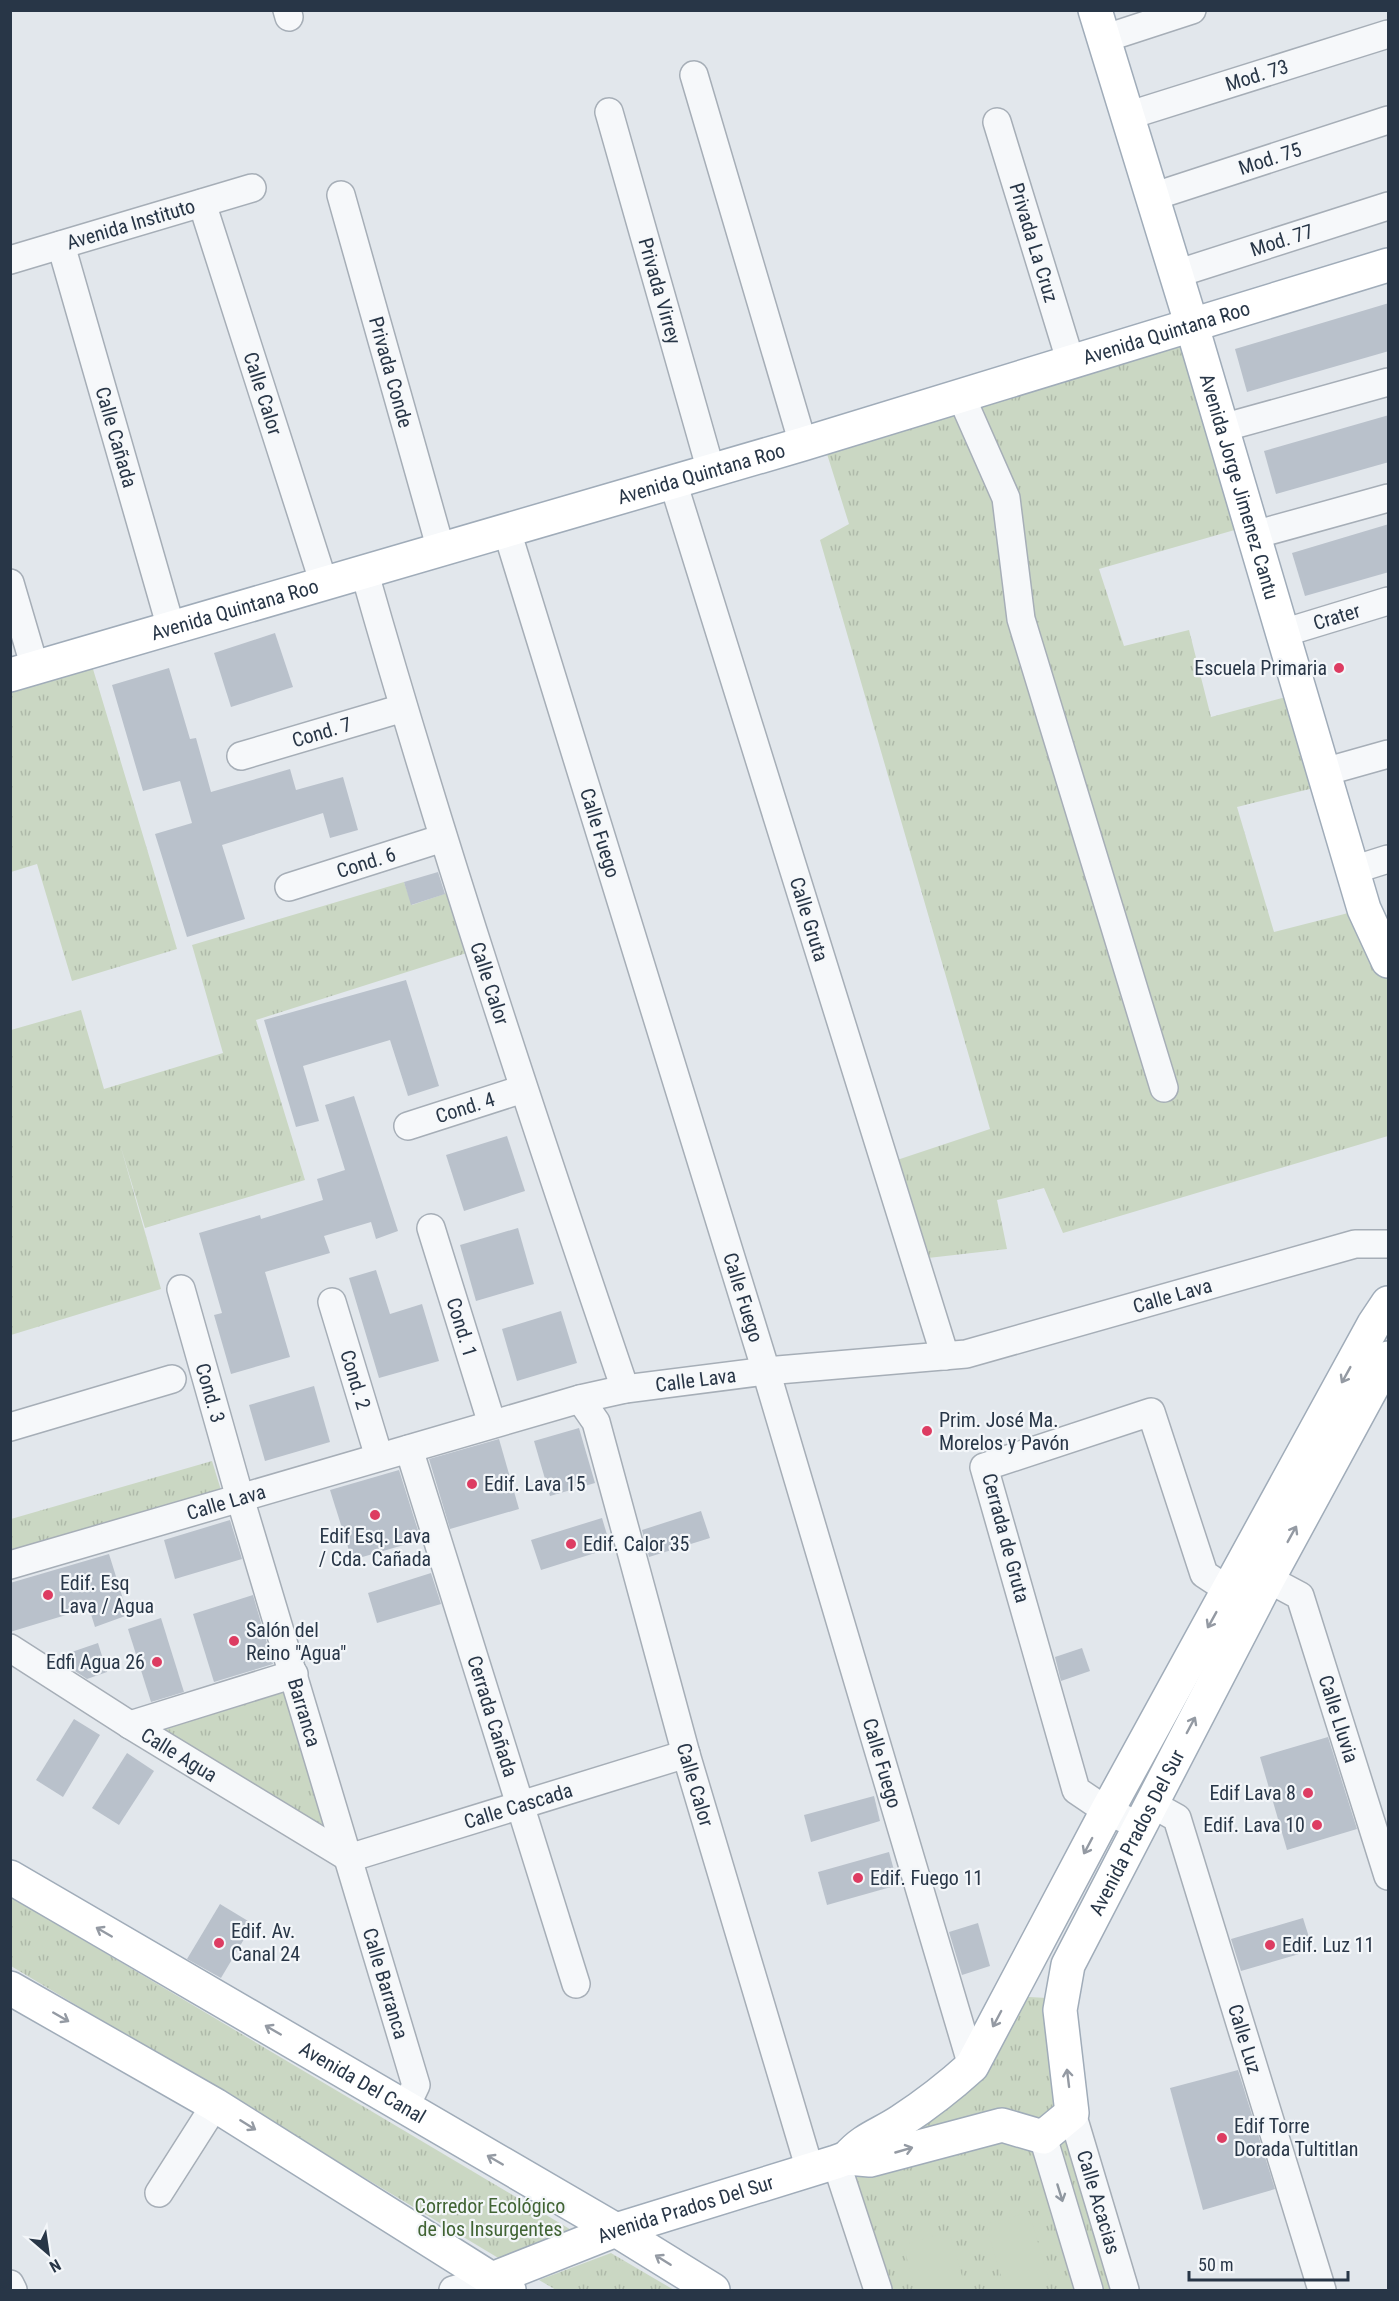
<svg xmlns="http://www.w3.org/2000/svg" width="1399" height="2301" font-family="'Roboto Condensed',sans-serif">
<defs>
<pattern id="grass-tufts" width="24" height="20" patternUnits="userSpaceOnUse" patternTransform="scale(1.5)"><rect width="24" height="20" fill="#cad7c3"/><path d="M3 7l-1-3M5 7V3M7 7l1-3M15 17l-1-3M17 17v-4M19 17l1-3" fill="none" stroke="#aeb9a9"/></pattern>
</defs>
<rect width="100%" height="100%" fill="#e2e7ec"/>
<g fill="url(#grass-tufts)">
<polygon points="1200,312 1245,527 1099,569 1124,646 1189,630 1211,717 1297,694 1322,786 1237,807 1274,932 1360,910 1388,962 1388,1136 1063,1233 1044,1188 997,1200 1007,1249 928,1258 894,1161 990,1129 820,540 849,524 822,438"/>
<polygon points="90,659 177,949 72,981 37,864 11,872 11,680"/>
<polygon points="404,882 412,905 453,891 473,951 256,1020 305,1180 145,1228 120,1144 161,1289 11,1335 11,1030 81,1010 104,1089 223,1053 192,945"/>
<polygon points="212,1461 225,1503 11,1569 11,1519"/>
<polygon points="294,1674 349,1858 130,1725"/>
<polygon points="11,1897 573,2231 500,2259 11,1966"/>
<polygon points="1012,1996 1047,1998 1069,2113 1041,2134 861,2144 900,2125"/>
<polygon points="1071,2118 1123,2290 1093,2290 1047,2140"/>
<polygon points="999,2138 1021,2144 1034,2153 1081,2290 885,2290 853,2185 856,2177 971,2141"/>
<polygon points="611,2253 674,2290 556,2290 539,2280"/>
</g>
<g fill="#cad7c3">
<polygon points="1029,2212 1050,2284 1027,2290 1005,2290 986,2224"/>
<polygon points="949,2231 966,2290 916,2290 903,2245"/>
</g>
<g fill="#b9c1cb">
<polygon points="1389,303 1389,351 1247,392 1235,349"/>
<polygon points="1389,415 1389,462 1276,494 1264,451"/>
<polygon points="1389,524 1389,572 1305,596 1292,553"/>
<polygon points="275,633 293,687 231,707 214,653"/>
<polygon points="169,668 190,739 196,738 211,792 290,769 296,790 343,777 358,830 330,838 323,813 222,845 245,919 187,937 155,834 192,823 180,781 143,791 112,685"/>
<polygon points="438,872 445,894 411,905 404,882"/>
<polygon points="406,980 439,1086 408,1096 390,1040 303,1066 319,1121 296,1127 264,1020"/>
<polygon points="354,1096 398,1231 376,1239 371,1222 324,1236 330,1253 265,1272 290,1357 231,1374 214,1315 222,1313 199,1233 260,1215 261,1219 323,1200 317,1179 345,1170 325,1105"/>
<polygon points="507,1136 525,1191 464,1211 446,1155"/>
<polygon points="518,1228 534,1284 476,1301 460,1245"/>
<polygon points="376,1270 390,1314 422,1304 439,1361 379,1378 349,1278"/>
<polygon points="561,1311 577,1363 517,1381 502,1329"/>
<polygon points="314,1386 330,1442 265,1461 249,1405"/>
<polygon points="579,1428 595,1483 550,1496 534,1441"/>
<polygon points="499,1439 519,1509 450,1529 429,1459"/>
<polygon points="399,1470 421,1540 352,1560 330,1490"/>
<polygon points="701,1511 710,1538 649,1557 642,1530"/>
<polygon points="602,1518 611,1548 541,1570 531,1540"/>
<polygon points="230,1520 242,1559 175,1579 164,1540"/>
<polygon points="109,1554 128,1615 95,1627 89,1608 10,1632 10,1583"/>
<polygon points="431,1573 441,1604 377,1623 368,1593"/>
<polygon points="253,1595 273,1664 214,1682 193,1614"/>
<polygon points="161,1618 184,1692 151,1702 128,1629"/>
<polygon points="98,1643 107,1672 87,1679 66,1665 63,1655"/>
<polygon points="1082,1648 1090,1671 1061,1681 1055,1657"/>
<polygon points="74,1719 100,1735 63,1797 36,1780"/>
<polygon points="1328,1737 1357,1829 1287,1850 1260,1757"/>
<polygon points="127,1753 154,1771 119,1825 92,1808"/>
<polygon points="874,1796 880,1821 811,1842 804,1815"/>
<polygon points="889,1852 898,1885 827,1905 818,1872"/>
<polygon points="220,1904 253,1924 221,1978 187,1959"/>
<polygon points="1303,1918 1313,1950 1241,1971 1231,1939"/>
<polygon points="978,1923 990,1966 962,1975 949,1932"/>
<polygon points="1238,2070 1275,2189 1203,2210 1170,2088"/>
</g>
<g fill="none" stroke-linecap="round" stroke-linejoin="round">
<defs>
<g id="minor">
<polyline points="287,10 289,17"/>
<polyline points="1103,39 1192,10"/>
<polyline points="694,75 803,444"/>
<path id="s1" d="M609,112L711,471"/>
<path id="s2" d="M1127,116L1388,34"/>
<path id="s3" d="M997,122L1071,363"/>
<path id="s4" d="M341,195L441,550"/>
<path id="s5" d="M1152,197L1388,120"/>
<path id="s6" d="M202,203L324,584"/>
<path id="s7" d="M61,245L171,628"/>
<path id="s8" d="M10,260L252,188"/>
<path id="s9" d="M1176,274L1388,206"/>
<polyline points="961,396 1006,498 1021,619 1164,1088"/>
<polyline points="1222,428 1388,382"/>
<path id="s10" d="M673,482L945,1356"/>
<path id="s11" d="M507,531L766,1371L972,2066"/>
<polyline points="1254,535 1388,498"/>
<path id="s12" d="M365,574C443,848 533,1119 625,1389"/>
<polyline points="10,583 35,668"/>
<path id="s13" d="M1283,633L1388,601"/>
<path id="s14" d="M241,756L403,708"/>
<polyline points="1324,772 1388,754"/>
<polyline points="1353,870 1388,859"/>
<path id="s15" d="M289,887L443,838"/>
<path id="s16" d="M408,1126L523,1089"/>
<path id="s17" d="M431,1228L492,1424"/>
<path id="s18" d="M181,1289L240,1498L416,2085L405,2108"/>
<path id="s19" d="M332,1302L379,1457"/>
<path id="s20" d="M580,1399L596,1422L686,1754L810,2170"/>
<polyline points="10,1427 172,1379"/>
<path id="s21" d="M409,1449L576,1984"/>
<path id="s22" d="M10,1565L580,1399L625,1389L766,1371L966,1354L1355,1244H1388"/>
<path id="s23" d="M1268,1579L1300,1596L1388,1876"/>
<path id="s24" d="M10,1648L130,1725L349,1858"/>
<polyline points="130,1725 294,1674"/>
<path id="s25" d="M1150,1803L1177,1818L1322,2290"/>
<polyline points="1138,1825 1107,1811 1076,1790 984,1467 1151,1412 1204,1574 1245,1601"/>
<path id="s26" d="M349,1858L686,1754"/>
<path id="s27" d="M1072,2113L1125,2290"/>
<polyline points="1043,2137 1089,2290"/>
<polyline points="836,2162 878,2290"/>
<polyline points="159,2193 215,2105"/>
<polyline points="10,2284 13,2290"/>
<polyline points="453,2290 492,2279"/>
</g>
<g id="major">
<path id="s28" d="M1095,10L1192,326L1364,909L1388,961"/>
<path id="s29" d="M10,675L803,444L1388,265"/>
<path id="s30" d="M10,1877L616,2230L713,2290"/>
<polyline points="10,1988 215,2105 509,2290"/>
<path d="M847,2158C864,2138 880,2135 901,2121C927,2104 950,2086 972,2066L1107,1811L1374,1324L1388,1303"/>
<path id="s31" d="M492,2279L616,2230L836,2162L847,2158L870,2160L1002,2125L1043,2137L1072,2113L1060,2010L1068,1965L1268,1579L1388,1358"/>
</g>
</defs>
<use href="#minor" stroke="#a6aeb7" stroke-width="30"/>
<use href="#major" stroke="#a0acb9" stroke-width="36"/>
<use href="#minor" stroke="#f6f8fa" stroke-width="27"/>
<use href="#major" stroke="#fff" stroke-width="33"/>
</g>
<defs><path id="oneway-shaft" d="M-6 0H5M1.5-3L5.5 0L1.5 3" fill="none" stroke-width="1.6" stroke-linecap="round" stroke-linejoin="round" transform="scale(1.5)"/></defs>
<g stroke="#949aa3">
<use href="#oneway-shaft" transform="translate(1346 1375) rotate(119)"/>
<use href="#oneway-shaft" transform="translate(1292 1534) rotate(-61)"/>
<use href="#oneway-shaft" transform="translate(1212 1620) rotate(119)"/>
<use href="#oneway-shaft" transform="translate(1191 1725) rotate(-62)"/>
<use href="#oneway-shaft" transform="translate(1088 1846) rotate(118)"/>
<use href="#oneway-shaft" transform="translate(104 1932) rotate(-150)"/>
<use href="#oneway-shaft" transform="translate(61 2017) rotate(30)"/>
<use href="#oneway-shaft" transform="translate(997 2019) rotate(118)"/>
<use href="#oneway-shaft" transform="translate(273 2030) rotate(-150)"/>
<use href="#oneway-shaft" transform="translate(1068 2078) rotate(-97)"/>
<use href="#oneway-shaft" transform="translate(248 2125) rotate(32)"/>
<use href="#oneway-shaft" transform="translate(904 2150) rotate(-16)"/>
<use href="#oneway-shaft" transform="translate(495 2160) rotate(-150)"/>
<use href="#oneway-shaft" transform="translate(663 2260) rotate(-148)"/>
</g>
<use stroke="#8f97a0" href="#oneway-shaft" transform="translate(1060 2193) rotate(73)"/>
<g fill="#dd3c62" stroke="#f3f6f9" stroke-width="2">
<circle cx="1339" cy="668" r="6"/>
<circle cx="927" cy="1431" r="6"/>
<circle cx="472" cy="1484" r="6"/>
<circle cx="375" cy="1515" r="6"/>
<circle cx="571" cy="1544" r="6"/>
<circle cx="48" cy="1595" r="6"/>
<circle cx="234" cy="1641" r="6"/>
<circle cx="157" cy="1662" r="6"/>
<circle cx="1308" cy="1793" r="6"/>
<circle cx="1317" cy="1825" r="6"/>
<circle cx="858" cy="1878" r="6"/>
<circle cx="219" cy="1943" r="6"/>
<circle cx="1270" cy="1945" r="6"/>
<circle cx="1222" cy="2138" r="6"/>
</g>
<g text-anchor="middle" stroke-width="4.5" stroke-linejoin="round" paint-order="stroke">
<g font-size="20" fill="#283647" stroke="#f3f6f9">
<text dy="7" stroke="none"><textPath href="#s2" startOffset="136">Mod. 73</textPath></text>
<text dy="7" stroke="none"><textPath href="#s5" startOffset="124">Mod. 75</textPath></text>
<text dy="7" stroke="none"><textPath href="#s8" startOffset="126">Avenida Instituto</textPath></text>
<text dy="7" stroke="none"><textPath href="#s9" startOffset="111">Mod. 77</textPath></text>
<text dy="7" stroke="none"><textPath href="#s3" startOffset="126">Privada La Cruz</textPath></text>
<text dy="7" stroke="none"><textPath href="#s1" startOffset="186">Privada Virrey</textPath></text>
<text dy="7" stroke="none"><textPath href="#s29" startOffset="1206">Avenida Quintana Roo</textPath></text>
<text dy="7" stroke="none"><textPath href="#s4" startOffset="184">Privada Conde</textPath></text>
<text dy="7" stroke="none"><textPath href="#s6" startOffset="200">Calle Calor</textPath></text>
<text dy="7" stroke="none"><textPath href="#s7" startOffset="200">Calle Cañada</textPath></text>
<text dy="7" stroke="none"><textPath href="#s29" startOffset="720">Avenida Quintana Roo</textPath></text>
<text dy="7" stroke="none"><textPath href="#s28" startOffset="498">Avenida Jorge Jimenez Cantu</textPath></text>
<text dy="7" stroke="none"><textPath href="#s29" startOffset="234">Avenida Quintana Roo</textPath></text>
<text dy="7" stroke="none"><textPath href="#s13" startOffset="56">Crater</textPath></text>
<text dy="7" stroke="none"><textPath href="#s14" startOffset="84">Cond. 7</textPath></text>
<text dy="7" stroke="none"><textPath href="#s11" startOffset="316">Calle Fuego</textPath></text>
<text dy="7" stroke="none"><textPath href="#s15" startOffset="81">Cond. 6</textPath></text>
<text dy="7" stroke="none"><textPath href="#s10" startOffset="458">Calle Gruta</textPath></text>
<text dy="7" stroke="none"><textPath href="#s12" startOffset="428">Calle Calor</textPath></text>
<text dy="7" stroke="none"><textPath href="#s16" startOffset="60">Cond. 4</textPath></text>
<text dy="7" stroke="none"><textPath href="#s22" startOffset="1197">Calle Lava</textPath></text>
<text dy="7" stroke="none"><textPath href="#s11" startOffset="802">Calle Fuego</textPath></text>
<text dy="7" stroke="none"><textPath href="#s17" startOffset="104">Cond. 1</textPath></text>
<text dy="7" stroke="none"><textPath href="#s19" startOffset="81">Cond. 2</textPath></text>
<text dy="7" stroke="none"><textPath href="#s22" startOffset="711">Calle Lava</textPath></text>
<text dy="7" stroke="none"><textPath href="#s18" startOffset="108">Cond. 3</textPath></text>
<text dy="7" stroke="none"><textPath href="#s22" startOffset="225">Calle Lava</textPath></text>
<text transform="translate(1006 1538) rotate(75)" y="7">Cerrada de Gruta</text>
<text dy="7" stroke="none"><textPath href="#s18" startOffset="441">Barranca</textPath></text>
<text dy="7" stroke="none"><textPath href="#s21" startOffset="280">Cerrada Cañada</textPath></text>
<text dy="7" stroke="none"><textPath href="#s23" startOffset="165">Calle Lluvia</textPath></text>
<text dy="7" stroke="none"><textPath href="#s24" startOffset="200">Calle Agua</textPath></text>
<text dy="7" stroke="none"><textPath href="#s11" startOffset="1288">Calle Fuego</textPath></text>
<text dy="7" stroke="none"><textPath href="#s20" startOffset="404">Calle Calor</textPath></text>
<text dy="7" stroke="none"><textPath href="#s26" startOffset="177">Calle Cascada</textPath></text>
<text dy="7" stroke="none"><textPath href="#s31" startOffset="914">Avenida Prados Del Sur</textPath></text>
<text dy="7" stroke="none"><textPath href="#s18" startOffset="724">Calle Barranca</textPath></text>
<text dy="7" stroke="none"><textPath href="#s25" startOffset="262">Calle Luz</textPath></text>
<text dy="7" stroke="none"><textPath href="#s30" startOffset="408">Avenida Del Canal</textPath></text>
<text dy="7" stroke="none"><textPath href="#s27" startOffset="93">Calle Acacias</textPath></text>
<text dy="7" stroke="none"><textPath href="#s31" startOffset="206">Avenida Prados Del Sur</textPath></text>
</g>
<g font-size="20" fill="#283647" stroke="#f3f6f9" text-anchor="start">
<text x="1327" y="675" text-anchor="end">Escuela Primaria</text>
<text x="939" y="1427">Prim. José Ma.<tspan x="939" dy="23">Morelos y Pavón</tspan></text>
<text x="484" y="1491">Edif. Lava 15</text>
<text x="375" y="1543" text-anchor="middle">Edif Esq. Lava<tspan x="375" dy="23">/ Cda. Cañada</tspan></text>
<text x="583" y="1551">Edif. Calor 35</text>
<text x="60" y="1590">Edif. Esq<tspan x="60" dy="23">Lava / Agua</tspan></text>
<text x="246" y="1637">Salón del<tspan x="246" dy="23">Reino "Agua"</tspan></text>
<text x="145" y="1669" text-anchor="end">Edfi Agua 26</text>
<text x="1296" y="1800" text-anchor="end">Edif Lava 8</text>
<text x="1305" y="1832" text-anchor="end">Edif. Lava 10</text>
<text x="870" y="1885">Edif. Fuego 11</text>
<text x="231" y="1938">Edif. Av.<tspan x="231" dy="23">Canal 24</tspan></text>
<text x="1282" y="1952">Edif. Luz 11</text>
<text x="1234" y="2133">Edif Torre<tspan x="1234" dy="23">Dorada Tultitlan</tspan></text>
</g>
<g font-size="20" fill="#416434" stroke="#f3f6f9">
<text x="490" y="2213">Corredor Ecológico<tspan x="490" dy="23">de los Insurgentes</tspan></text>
</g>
</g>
<rect width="1399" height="2301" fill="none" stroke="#283647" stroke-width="24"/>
<g transform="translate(48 2253) rotate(151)" stroke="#f3f6f9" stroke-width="4.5" paint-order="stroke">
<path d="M0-4.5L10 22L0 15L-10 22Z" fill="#283647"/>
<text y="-9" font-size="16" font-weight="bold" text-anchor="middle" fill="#283647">N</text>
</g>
<path d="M1189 2271v9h159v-9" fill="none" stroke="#283647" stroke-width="3"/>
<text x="1198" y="2271" font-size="18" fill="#283647" stroke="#f3f6f9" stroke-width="4.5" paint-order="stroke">50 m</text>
</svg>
